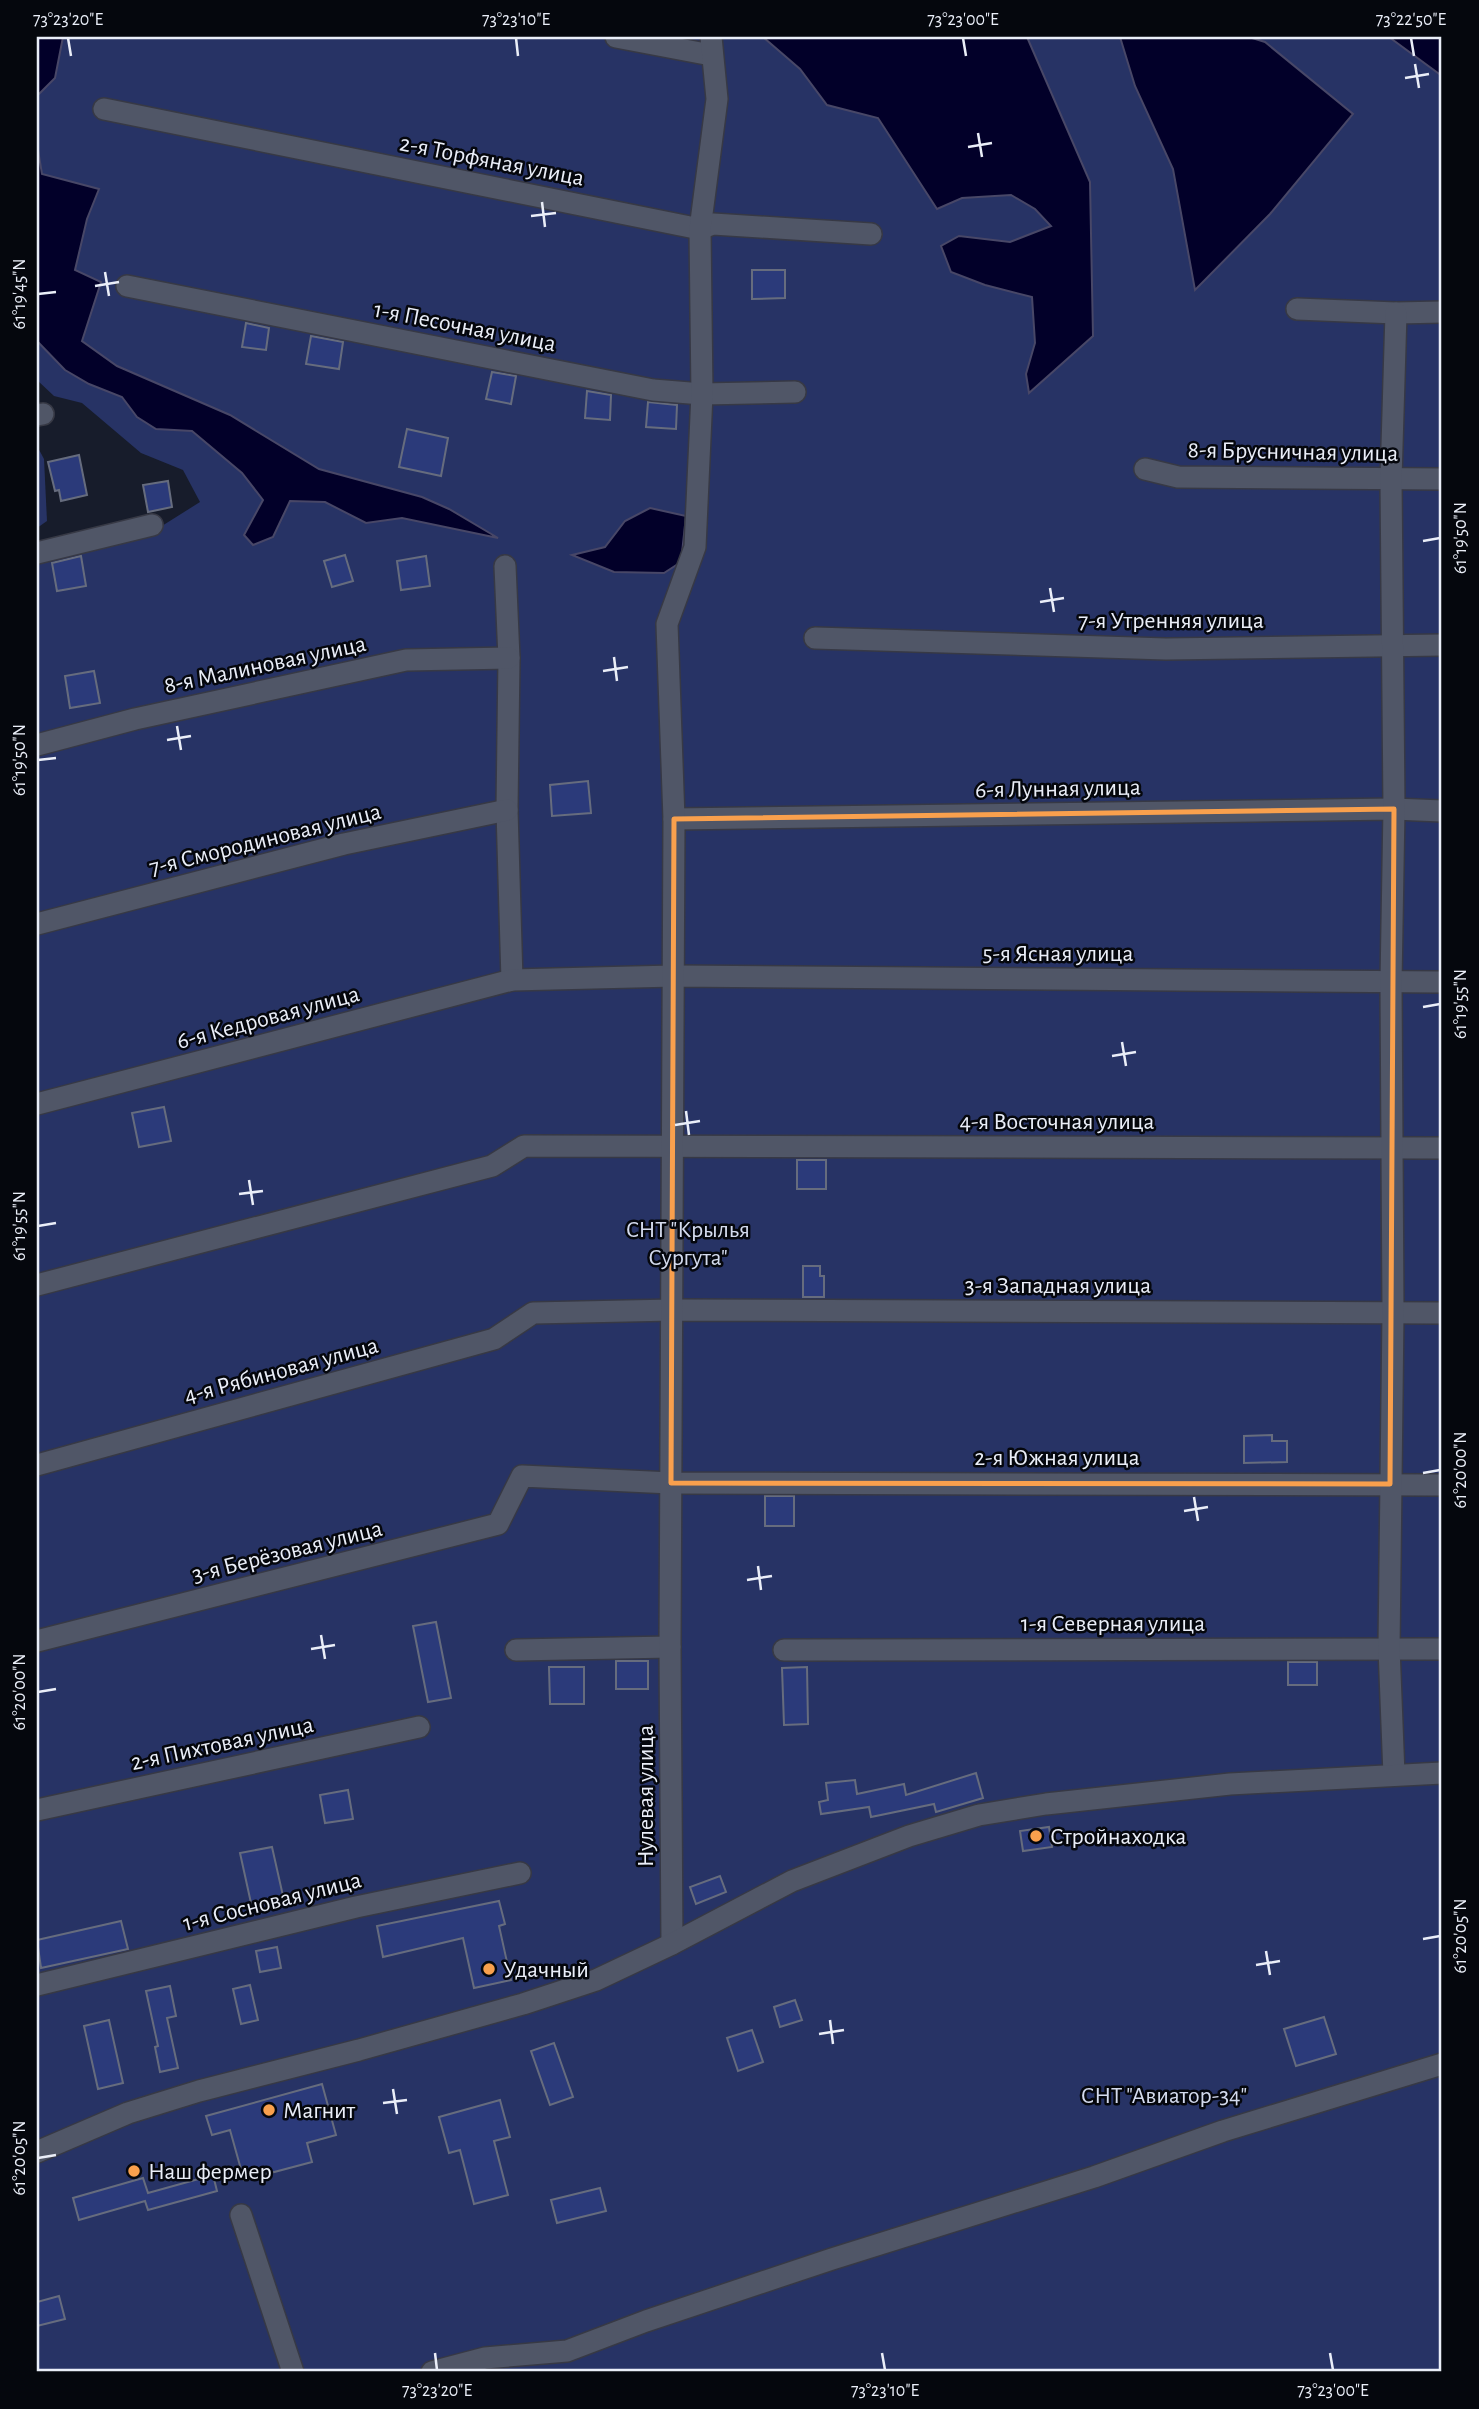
<svg xmlns="http://www.w3.org/2000/svg" width="1479" height="2409" font-family="'Alegreya Sans',sans-serif">
<rect width="100%" height="100%" fill="#171c2b"/>
<g fill="#273365">
<polygon points="37,37 763,37 800,69 827,105 878,118 937,209 962,198 1011,195 1035,209 1052,226 1010,242 959,236 985,285 1032,297 1035,343 1026,374 1030,392 1093,335 1090,182 1027,37 1120,37 1135,86 1173,169 1195,289 1265,42 1249,37 1389,37 1442,76 1442,2372 37,2372 37,561 146,536 200,502 183,470 141,453 82,403 54,396 37,380"/>
<polygon points="37,446 44,459 47,521 37,528"/>
</g>
<g fill="#020029" stroke="#484767" stroke-width="2">
<polygon points="37,37 63,37 55,78 37,96 37,136"/>
<polygon points="763,37 1027,37 1090,182 1093,336 1029,393 1026,374 1035,343 1032,297 985,285 951,272 941,246 959,236 1010,242 1051,226 1035,209 1011,195 962,198 937,209 878,118 827,105 800,69"/>
<polygon points="1120,37 1249,37 1265,42 1353,114 1270,214 1195,290 1173,169 1135,86"/>
<polygon points="1389,37 1442,37 1442,76"/>
<polygon points="37,144 42,174 99,189 87,219 75,270 101,282 82,341 117,366 230,415 319,469 422,497 449,509 498,538 402,518 366,523 325,502 290,501 273,537 253,545 244,535 263,500 242,473 192,431 156,429 137,417 122,397 89,384 65,370 37,341"/>
<polygon points="650,508 686,516 681,562 664,573 614,572 572,555 605,547 625,521"/>
</g>
<g fill="#2b3a7a" stroke="#666c7e" stroke-width="2">
<polygon points="752,270 785,270 785,298 752,299"/>
<polygon points="246,323 269,328 266,350 242,347"/>
<polygon points="311,336 343,342 339,369 306,364"/>
<polygon points="492,372 516,376 511,404 486,399"/>
<polygon points="587,391 611,395 610,420 585,418"/>
<polygon points="648,402 677,405 676,429 646,427"/>
<polygon points="407,429 448,438 441,476 399,467"/>
<polygon points="79,455 87,495 61,501 59,490 55,491 48,462"/>
<polygon points="168,481 172,507 148,512 143,485"/>
<polygon points="345,555 353,581 332,587 324,561"/>
<polygon points="81,556 86,586 57,591 52,563"/>
<polygon points="426,556 430,586 401,590 397,561"/>
<polygon points="94,671 100,703 70,708 65,676"/>
<polygon points="588,781 591,813 552,816 550,785"/>
<polygon points="164,1107 171,1141 139,1147 132,1113"/>
<rect x="797" y="1160" width="29" height="29"/>
<polygon points="803,1266 820,1266 820,1276 824,1276 824,1297 803,1297"/>
<polygon points="1272,1435 1272,1441 1287,1441 1287,1462 1244,1463 1244,1436"/>
<rect x="765" y="1496" width="29" height="30"/>
<polygon points="436,1622 451,1698 428,1702 413,1626"/>
<rect x="616" y="1661" width="32" height="28"/>
<rect x="1288" y="1662" width="29" height="23"/>
<polygon points="549,1667 584,1667 584,1704 550,1704"/>
<polygon points="807,1667 808,1724 784,1725 782,1668"/>
<polygon points="976,1773 983,1798 936,1812 934,1804 871,1817 869,1807 821,1814 819,1802 828,1800 826,1783 855,1780 857,1794 904,1784 906,1795"/>
<polygon points="348,1790 353,1819 325,1823 320,1795"/>
<polygon points="1049,1827 1052,1847 1023,1851 1020,1831"/>
<polygon points="272,1847 283,1896 251,1903 240,1853"/>
<polygon points="720,1876 726,1892 696,1904 690,1887"/>
<polygon points="499,1901 505,1924 499,1926 511,1980 474,1988 463,1938 383,1957 377,1926"/>
<polygon points="121,1921 128,1949 41,1968 37,1940"/>
<polygon points="277,1947 281,1968 260,1972 256,1951"/>
<polygon points="250,1985 258,2020 241,2024 233,1989"/>
<polygon points="170,1986 176,2016 167,2018 178,2068 160,2072 155,2047 158,2046 146,1991"/>
<polygon points="795,2000 802,2020 780,2027 774,2007"/>
<polygon points="1324,2017 1336,2054 1296,2066 1284,2029"/>
<polygon points="109,2020 123,2083 98,2089 84,2026"/>
<polygon points="752,2030 763,2062 738,2071 727,2038"/>
<polygon points="554,2043 573,2097 550,2105 531,2051"/>
<polygon points="322,2084 336,2135 307,2143 312,2162 244,2180 230,2130 212,2135 206,2116"/>
<polygon points="500,2100 510,2137 494,2141 508,2195 474,2204 460,2150 449,2153 439,2117"/>
<polygon points="213,2175 217,2191 148,2210 145,2201 79,2220 73,2198 143,2178 148,2193"/>
<polygon points="600,2188 606,2211 557,2223 551,2200"/>
<polygon points="59,2296 65,2319 37,2326 37,2302"/>
</g>
<g fill="none" stroke-linecap="round" stroke-linejoin="round">
<defs>
<g id="minor">
<polyline points="616,37 711,55"/>
<polyline points="104,109 700,229 713,224 871,234"/>
<polyline points="127,286 653,390 702,394 795,392"/>
<polyline points="1297,309 1396,313 1442,312"/>
<polyline points="37,415 43,414"/>
<polyline points="1145,469 1178,477 1442,479"/>
<polyline points="37,553 152,525"/>
<polyline points="505,566 509,658 507,810 512,980"/>
<polyline points="815,638 1166,649 1442,645"/>
<polyline points="37,745 135,719 406,660 509,658"/>
<polyline points="674,819 1394,809 1442,811"/>
<polyline points="37,924 344,844 507,810"/>
<polyline points="37,1104 512,980 674,976 1442,982"/>
<polyline points="37,1285 492,1166 524,1146 1442,1148"/>
<polyline points="37,1465 494,1339 533,1313 673,1310 1442,1313"/>
<polyline points="37,1641 498,1524 522,1476 671,1483 1442,1485"/>
<polyline points="516,1650 670,1647"/>
<polyline points="784,1650 1442,1649"/>
<polyline points="1394,1775 1389,1648 1393,1313 1391,982 1394,809 1391,479 1396,313"/>
<polyline points="37,1810 419,1727"/>
<polyline points="672,1944 670,1647 674,819 667,624 695,547 702,394 700,229 717,99 711,37"/>
<polyline points="37,1985 356,1907 520,1873"/>
<polyline points="37,2152 128,2113 199,2091 359,2050 523,2004 596,1980 672,1944 792,1881 909,1836 979,1815 1046,1804 1230,1784 1442,1773"/>
<polyline points="241,2215 293,2372"/>
<polyline points="432,2372 485,2358 567,2351 646,2321 832,2259 1094,2177 1223,2131 1442,2064"/>
</g>
</defs>
<use href="#minor" stroke="#373945" stroke-width="24"/>
<use href="#minor" stroke="#505667" stroke-width="21"/>
</g>
<path fill="none" stroke="#f9a04d" stroke-width="5" stroke-linejoin="round" d="M1394,809L1390,1484L671,1483L674,819Z"/>
<path fill="none" stroke="#eaeef8" stroke-width="2.5" d="M68,38L71,56M516,38L518,56M963,38L966,56M1411,38L1414,56M1415,64L1419,88M1405,78L1429,74M978,133L982,157M968,147L992,143M542,202L545,227M531,216L556,213M105,272L109,296M95,286L119,282M38,294L56,292M1423,541L1440,538M1050,588L1054,612M1040,602L1064,598M614,657L617,681M603,671L628,667M177,726L181,750M167,740L191,736M38,760L56,758M1423,1007L1440,1004M1122,1042L1126,1066M1112,1056L1136,1052M686,1111L689,1135M675,1125L700,1121M249,1180L253,1205M239,1194L263,1191M38,1226L56,1223M1423,1473L1440,1470M1194,1497L1198,1521M1184,1511L1208,1507M758,1566L761,1590M747,1580L772,1576M321,1635L325,1659M311,1649L335,1645M38,1692L56,1689M1423,1939L1440,1936M1266,1951L1270,1975M1256,1965L1280,1961M830,2020L833,2044M819,2034L844,2030M393,2089L397,2114M383,2103L407,2100M38,2158L56,2155M435,2353L437,2370M882,2353L885,2370M1330,2353L1333,2370"/>
<g fill="#f9a04d" stroke="#05070d" stroke-width="2.5">
<circle cx="1036" cy="1836" r="7"/>
<circle cx="489" cy="1969" r="7"/>
<circle cx="269" cy="2110" r="7"/>
<circle cx="134" cy="2171" r="7"/>
</g>
<g text-anchor="middle" stroke-width="5" stroke-linejoin="round" paint-order="stroke">
<g font-size="24" fill="#eaeef8" stroke="#05070d">
<text transform="translate(492 160) rotate(11)" y="8">2-я Торфяная улица</text>
<text transform="translate(465 326) rotate(11)" y="8">1-я Песочная улица</text>
<text transform="translate(1293 451) rotate(1)" y="8">8-я Брусничная улица</text>
<text x="1171" y="628">7-я Утренняя улица</text>
<text transform="translate(265 664) rotate(-12)" y="8">8-я Малиновая улица</text>
<text transform="translate(1058 788) rotate(-1)" y="8">6-я Лунная улица</text>
<text transform="translate(265 839) rotate(-14)" y="8">7-я Смородиновая улица</text>
<text x="1058" y="961">5-я Ясная улица</text>
<text transform="translate(268 1017) rotate(-15)" y="8">6-я Кедровая улица</text>
<text x="1057" y="1129">4-я Восточная улица</text>
<text x="1058" y="1293">3-я Западная улица</text>
<text transform="translate(281 1370) rotate(-15)" y="8">4-я Рябиновая улица</text>
<text x="1057" y="1465">2-я Южная улица</text>
<text transform="translate(287 1551) rotate(-14)" y="8">3-я Берёзовая улица</text>
<text x="1113" y="1631">1-я Северная улица</text>
<text transform="translate(222 1743) rotate(-12)" y="8">2-я Пихтовая улица</text>
<text transform="translate(645 1796) rotate(-90)" y="8">Нулевая улица</text>
<text transform="translate(272 1901) rotate(-14)" y="8">1-я Сосновая улица</text>
</g>
<g font-size="24" fill="#d4dbee" stroke="#05070d">
<text x="688" y="1237">CНТ "Крылья<tspan x="688" dy="28">Сургута"</tspan></text>
<text x="1164" y="2103">СНТ "Авиатор-34"</text>
</g>
<g font-size="24" fill="#eaeef8" stroke="#05070d" text-anchor="start">
<text x="1050" y="1844">Стройнаходка</text>
<text x="503" y="1977">Удачный</text>
<text x="283" y="2118">Магнит</text>
<text x="148" y="2179">Наш фермер</text>
</g>
</g>
<rect width="1479" height="2409" fill="none" stroke="#05070d" stroke-width="77"/>
<rect x="38" y="38" width="1402" height="2332" fill="none" stroke="#eaeef8" stroke-width="2.5"/>
<g font-size="18" text-anchor="middle" fill="#eaeef8">
<text x="68" y="25">73°23'20"E</text>
<text x="516" y="25">73°23'10"E</text>
<text x="963" y="25">73°23'00"E</text>
<text x="1411" y="25">73°22'50"E</text>
<text transform="translate(19 294) rotate(-90)" y="6">61°19'45"N</text>
<text transform="translate(1460 538) rotate(-90)" y="6">61°19'50"N</text>
<text transform="translate(19 760) rotate(-90)" y="6">61°19'50"N</text>
<text transform="translate(1460 1004) rotate(-90)" y="6">61°19'55"N</text>
<text transform="translate(19 1226) rotate(-90)" y="6">61°19'55"N</text>
<text transform="translate(1460 1470) rotate(-90)" y="6">61°20'00"N</text>
<text transform="translate(19 1692) rotate(-90)" y="6">61°20'00"N</text>
<text transform="translate(1460 1936) rotate(-90)" y="6">61°20'05"N</text>
<text transform="translate(19 2158) rotate(-90)" y="6">61°20'05"N</text>
<text x="437" y="2396">73°23'20"E</text>
<text x="885" y="2396">73°23'10"E</text>
<text x="1333" y="2396">73°23'00"E</text>
</g>
</svg>
